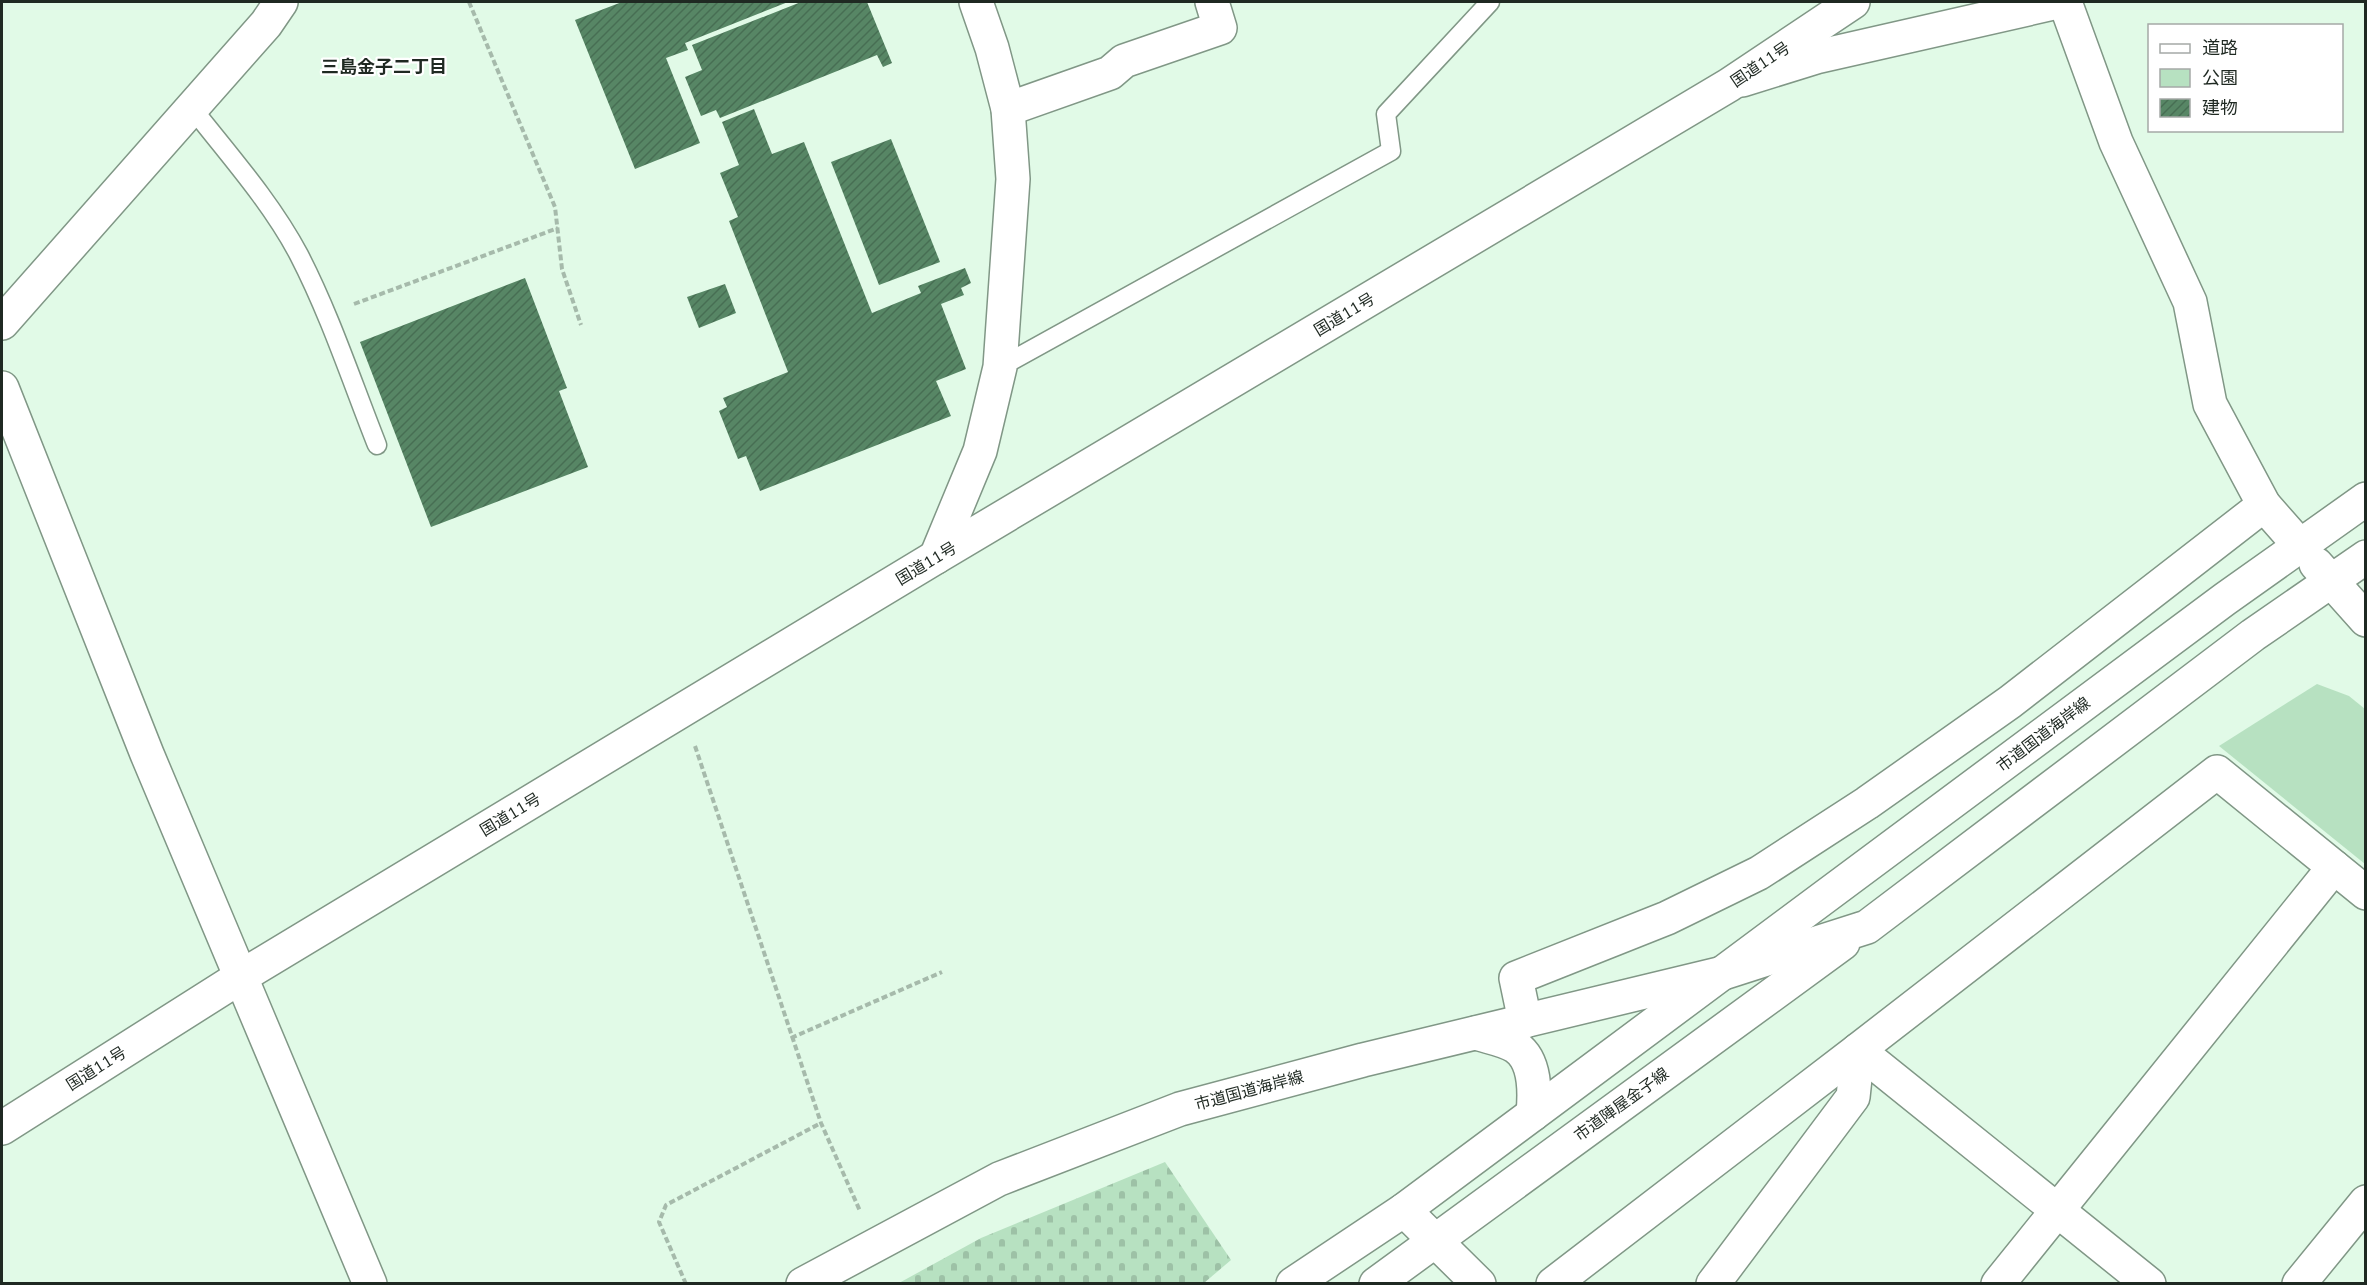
<svg xmlns="http://www.w3.org/2000/svg" width="2367" height="1285" font-family="'Nunito Sans','Noto Sans JP',sans-serif">
<defs>
<pattern id="cemetery-stones" width="16" height="16" patternUnits="userSpaceOnUse" patternTransform="scale(1.5)"><rect width="16" height="16" fill="#b7e1c1"/><path d="M2 7V4a2 2 0 0 1 4 0v3zM10 15v-3a2 2 0 0 1 4 0v3z" fill="#9dc1a6"/></pattern>
<pattern id="building-hatch" width="6" height="6" patternUnits="userSpaceOnUse" patternTransform="scale(1.5)"><rect width="6" height="6" fill="#578665"/><path d="M-1 1l2-2M0 6l6-6M5 7l2-2" fill="none" stroke="#476e53"/></pattern>
</defs>
<rect width="100%" height="100%" fill="#e1fae7"/>
<polygon fill="url(#cemetery-stones)" points="1165,1162 1231,1260 1204,1283 899,1283 981,1238"/>
<polygon fill="#b7e1c1" points="2317,684 2349,696 2365,709 2365,864 2219,746"/>
<g fill="url(#building-hatch)">
<polygon points="622,2 788,2 685,43 688,50 666,58 700,143 635,169 575,20"/>
<polygon points="801,2 867,2 892,63 883,67 877,55 720,118 716,110 701,116 685,77 702,70 692,45"/>
<polygon points="754,109 772,154 804,142 872,313 921,293 918,286 965,268 971,283 961,288 964,295 941,304 966,369 936,381 951,416 760,491 746,456 738,459 719,411 727,407 723,398 788,372 729,221 738,217 720,173 739,165 722,122"/>
<polygon points="891,139 940,262 879,285 831,162"/>
<polygon points="525,278 567,388 559,391 588,467 431,527 360,342"/>
<polygon points="725,284 736,313 699,328 687,297"/>
</g>
<g fill="none" stroke-linecap="round" stroke-linejoin="round">
<defs>
<g id="service">
<path d="M192,108C229,155 271,202 299,255C330,315 352,382 377,445"/>
<polyline points="1000,367 1391,151 1386,114 1490,2"/>
</g>
<g id="minor">
<polyline points="2065,2 2116,142 2190,302 2210,404 2264,505 2301,547"/>
<polyline points="1742,80 1816,57 2058,2"/>
<polyline points="1008,109 1110,73 1124,61 1220,28 1212,2"/>
<polyline points="2,323 266,24 281,2"/>
<polyline points="2,388 147,754 370,1284"/>
<polyline points="936,557 980,451 1000,367 1013,179 1008,109 992,48 976,2"/>
<polyline points="1525,1021 1516,978 1667,918 1759,873 1867,803 2010,702 2264,505"/>
<polyline points="1404,1210 1479,1284"/>
<polyline points="1553,1284 1858,1050 2149,1284"/>
<polyline points="1713,1284 1853,1097 1858,1050 2217,772 2366,893"/>
<polyline points="1998,1284 2334,867"/>
<polyline points="2299,1284 2366,1202"/>
</g>
<g id="tertiary">
<polyline points="2316,564 2366,620"/>
<path d="M1476,1033C1488,1037 1506,1040 1516,1047C1536,1061 1535,1093 1533,1114"/>
<polyline points="803,1284 999,1179 1180,1109 1363,1060 1723,973 1867,927 2253,635 2366,557"/>
<polyline points="1293,1284 1404,1210 2225,599 2366,499"/>
<polyline points="1376,1284 1843,943"/>
</g>
<polyline id="trunk" points="2,1128 242,976 936,557 1729,85 1853,2"/>
</defs>
<use href="#service" stroke="#809786" stroke-width="21"/>
<use href="#minor" stroke="#809786" stroke-width="36"/>
<use href="#tertiary" stroke="#809786" stroke-width="36"/>
<use href="#trunk" stroke="#809786" stroke-width="36"/>
<g stroke="#a6baab" stroke-width="4" stroke-dasharray="6 3" stroke-linecap="butt">
<polyline points="469,2 555,207 562,269 581,325"/>
<polyline points="354,304 558,228"/>
<polyline points="695,746 821,1123 860,1211"/>
<polyline points="791,1038 942,972"/>
<polyline points="686,1284 659,1222 666,1205 821,1123"/>
</g>
<use href="#service" stroke="#fff" stroke-width="18"/>
<use href="#minor" stroke="#fff" stroke-width="33"/>
<use href="#tertiary" stroke="#fff" stroke-width="33"/>
<use href="#trunk" stroke="#fff" stroke-width="33"/>
</g>
<g text-anchor="middle" stroke-width="4.5" stroke-linejoin="round" paint-order="stroke">
<g font-size="16" fill="#1f2922" stroke="#fff">
<text transform="translate(1760 64) rotate(-34)" y="6">国道11号</text>
<text transform="translate(1344 314) rotate(-31)" y="6">国道11号</text>
<text transform="translate(926 563) rotate(-31)" y="6">国道11号</text>
<text transform="translate(2043 734) rotate(-37)" y="6">市道国道海岸線</text>
<text transform="translate(510 814) rotate(-31)" y="6">国道11号</text>
<text transform="translate(96 1068) rotate(-32)" y="6">国道11号</text>
<text transform="translate(1249 1090) rotate(-15)" y="6">市道国道海岸線</text>
<text transform="translate(1621 1104) rotate(-36)" y="6">市道陣屋金子線</text>
</g>
<g font-size="18" font-weight="bold" fill="#1f2922" stroke="#fff">
<text x="384" y="73">三島金子二丁目</text>
</g>
</g>
<rect width="2367" height="1285" fill="none" stroke="#1f2922" stroke-width="6"/>
<rect x="2148" y="24" width="195" height="108" fill="#ffffff" stroke="#a5a9a7" stroke-width="1.5"/>
<rect x="2160" y="44" width="30" height="9" fill="#ffffff" stroke="#a5a9a7" stroke-width="1.5"/>
<text x="2202" y="54" font-size="18" fill="#1f2922">道路</text>
<rect x="2160" y="69" width="30" height="18" fill="#b7e1c1" stroke="#a5a9a7" stroke-width="1.5"/>
<text x="2202" y="84" font-size="18" fill="#1f2922">公園</text>
<rect x="2160" y="99" width="30" height="18" fill="url(#building-hatch)" stroke="#a5a9a7" stroke-width="1.5"/>
<text x="2202" y="114" font-size="18" fill="#1f2922">建物</text>
</svg>
